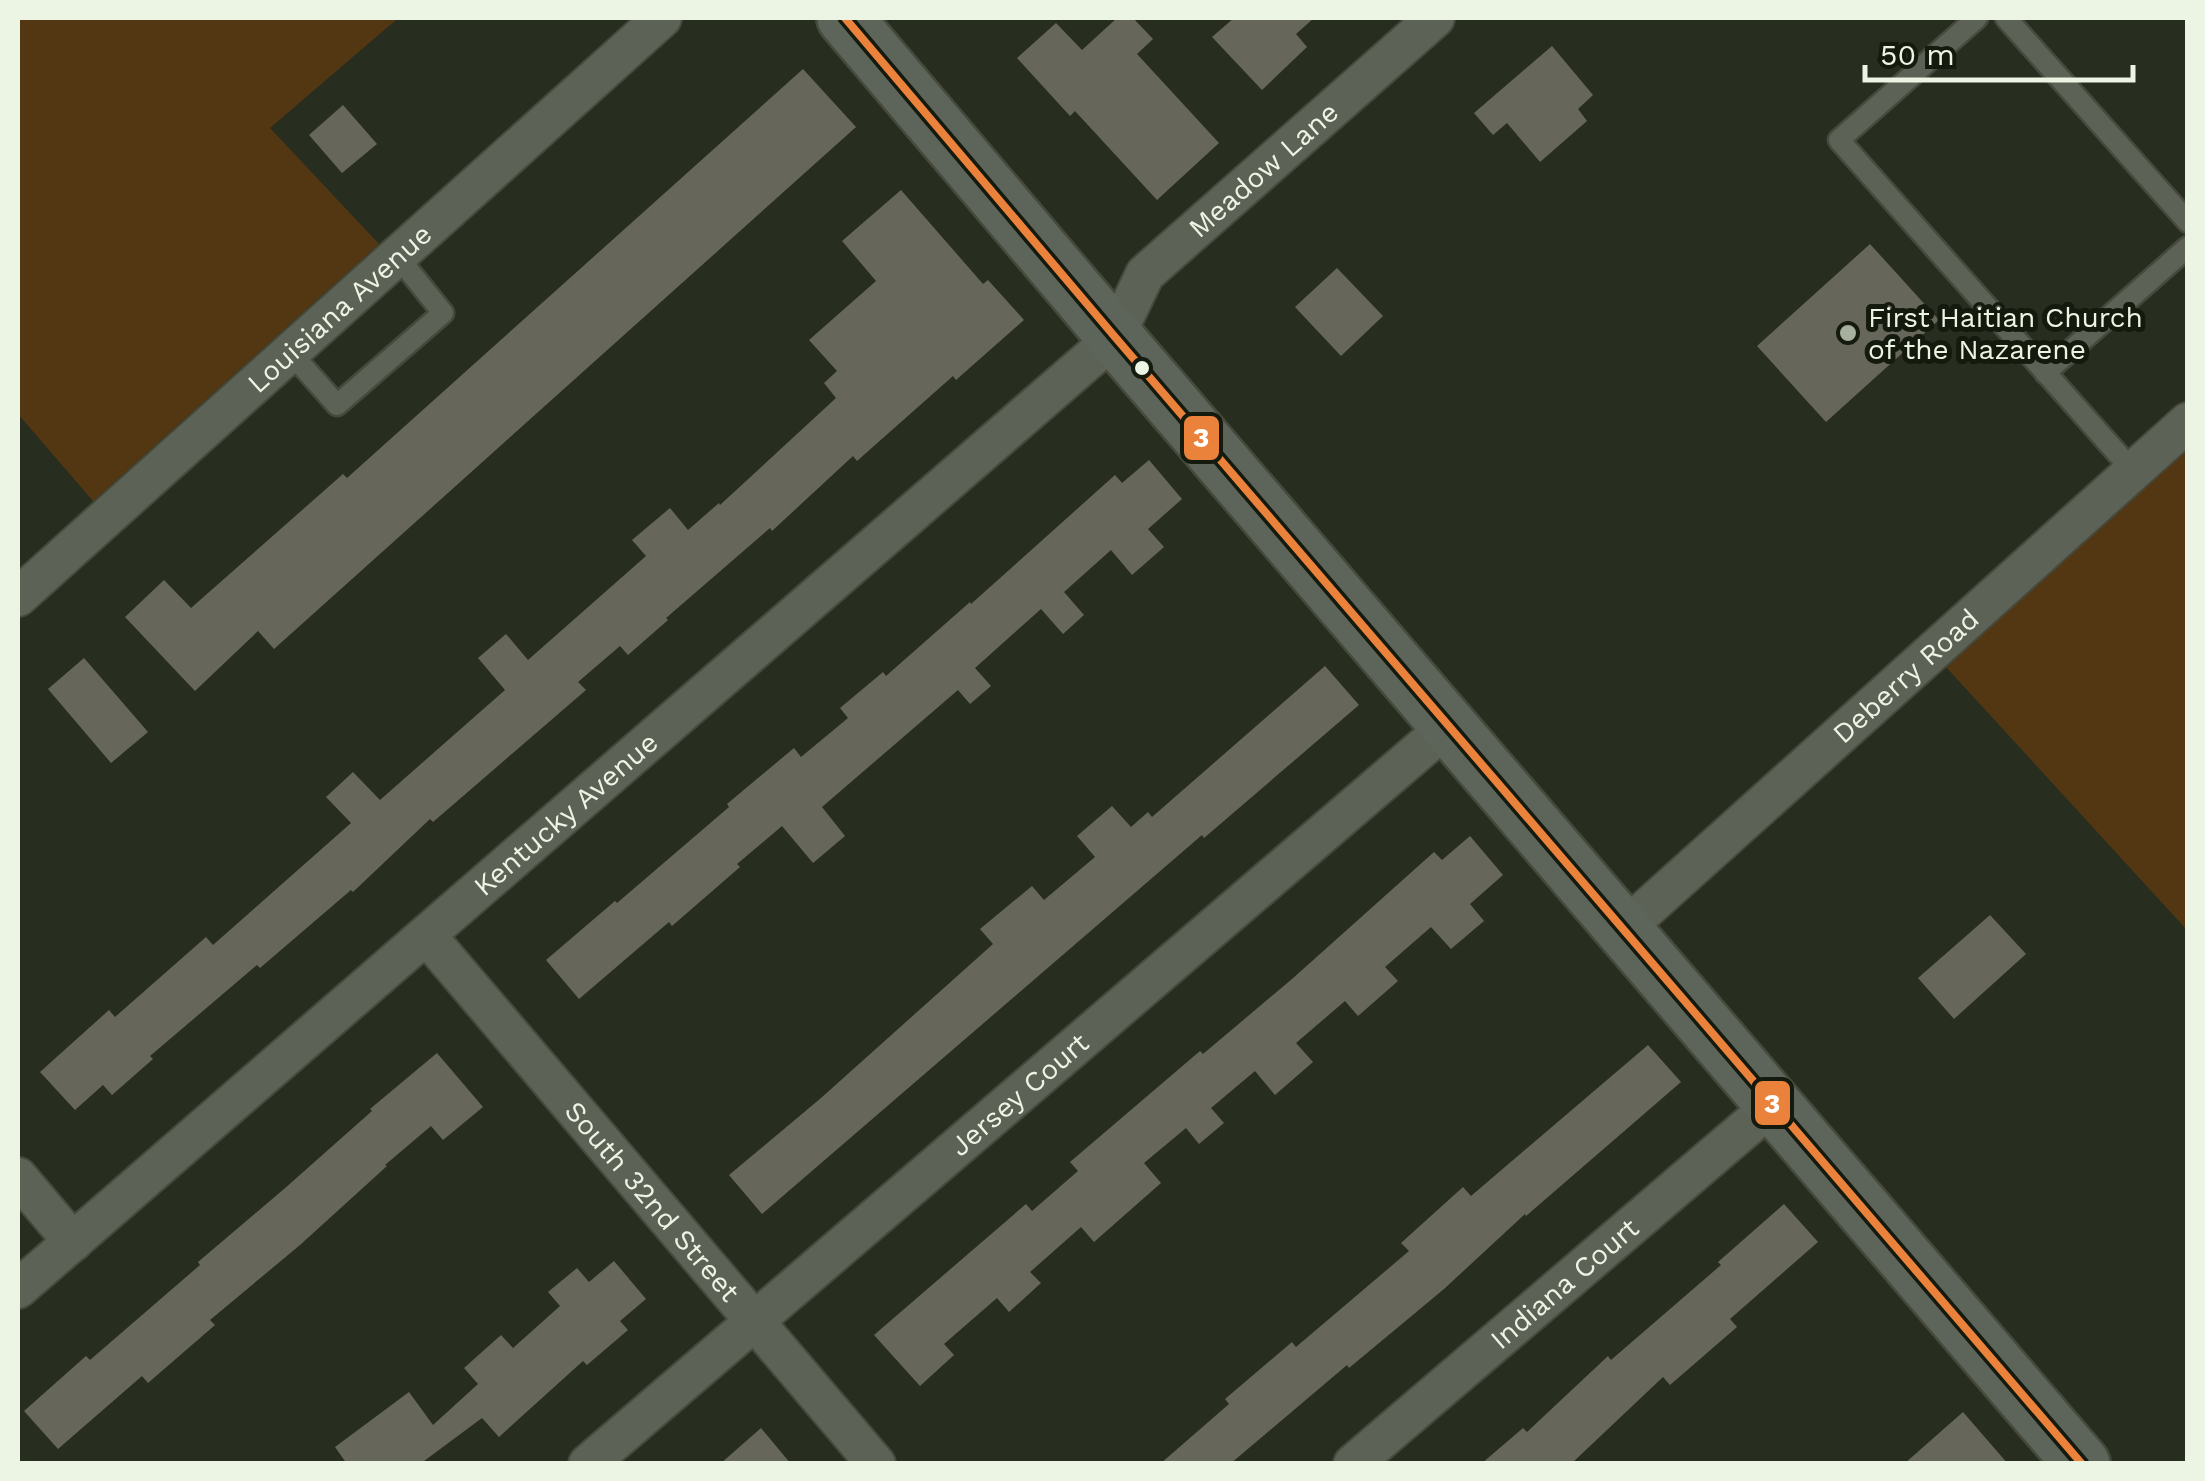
<svg xmlns="http://www.w3.org/2000/svg" width="2205" height="1481" font-family="'Work Sans',sans-serif">
<rect width="100%" height="100%" fill="#282e1f"/>
<g fill="#533713">
<polygon points="18,18 395,18 397,19 270,128 379,244 93,501 18,414"/>
<polygon points="2187,450 2187,930 1946,667"/>
</g>
<g fill="#66675a">
<polygon points="1117,18 1133,18 1153,39 1137,54 1219,143 1157,200 1075,111 1070,116 1017,58 1056,23 1082,50"/>
<polygon points="1234,18 1314,18 1296,34 1307,47 1262,90 1212,37"/>
<polygon points="1552,46 1593,95 1578,109 1587,121 1540,162 1507,123 1493,135 1474,113"/>
<polygon points="803,69 856,127 274,649 258,631 195,691 125,617 164,580 191,608 343,474 347,478"/>
<polygon points="343,105 377,144 342,173 309,135"/>
<polygon points="901,190 983,284 988,280 1024,320 956,380 953,376 857,461 853,456 772,531 770,528 666,618 668,620 628,655 620,646 578,682 586,690 433,822 430,819 353,892 351,890 260,968 257,965 150,1056 153,1059 112,1095 103,1085 75,1110 40,1072 109,1010 115,1017 206,937 213,945 351,823 326,797 353,772 380,800 505,690 478,658 506,634 528,660 646,556 632,540 670,508 688,530 719,503 720,505 836,398 824,383 837,371 809,340 876,281 842,241"/>
<polygon points="1870,244 1939,320 1826,422 1757,346"/>
<polygon points="1337,268 1383,316 1341,356 1295,307"/>
<polygon points="1149,460 1182,499 1148,529 1164,547 1132,575 1111,550 1064,592 1084,615 1063,634 1041,609 975,668 991,686 970,704 958,690 822,807 845,836 813,863 782,826 737,864 740,867 672,926 669,922 579,999 546,960 615,901 617,903 729,807 727,804 794,748 801,757 848,718 840,708 883,672 886,676 970,602 971,604 1115,475 1122,483"/>
<polygon points="84,658 148,732 111,763 48,689"/>
<polygon points="1325,666 1359,705 1204,838 1202,835 762,1214 729,1175 821,1098 993,944 980,929 1032,886 1044,900 1095,857 1077,836 1112,806 1131,827 1148,812 1152,817"/>
<polygon points="1470,836 1503,875 1470,904 1484,921 1451,949 1431,927 1385,967 1398,981 1358,1016 1345,1001 1296,1043 1313,1062 1275,1095 1255,1071 1211,1108 1224,1123 1199,1144 1186,1128 1144,1163 1161,1183 1094,1242 1081,1227 1030,1272 1041,1283 1009,1312 997,1298 944,1344 954,1355 920,1386 874,1335 1026,1204 1032,1211 1078,1171 1070,1162 1200,1051 1203,1054 1292,979 1434,852 1442,860"/>
<polygon points="1990,915 2026,954 1954,1019 1918,978"/>
<polygon points="1648,1045 1681,1082 1526,1216 1525,1214 1444,1289 1349,1368 1347,1365 1230,1464 1160,1464 1229,1404 1225,1399 1292,1342 1296,1347 1409,1251 1401,1243 1463,1187 1471,1196"/>
<polygon points="437,1053 483,1107 443,1140 431,1126 385,1165 387,1166 300,1245 210,1320 215,1325 148,1383 142,1376 58,1449 24,1411 86,1356 90,1360 200,1265 198,1262 284,1189 372,1111 370,1109"/>
<polygon points="1784,1204 1818,1242 1730,1319 1737,1327 1670,1385 1663,1377 1571,1464 1481,1464 1523,1428 1527,1432 1608,1356 1611,1360 1721,1265 1718,1262"/>
<polygon points="614,1261 646,1299 620,1321 628,1330 587,1365 583,1361 499,1437 482,1418 420,1464 347,1464 335,1447 409,1392 433,1425 478,1384 464,1368 501,1335 513,1348 560,1306 548,1292 577,1268 589,1282"/>
<polygon points="1963,1412 2008,1464 1904,1464"/>
<polygon points="761,1428 791,1464 720,1464"/>
</g>
<g fill="none" stroke-linecap="round" stroke-linejoin="round">
<defs>
<g id="lane">
<polyline points="1977,18 1839,140 2133,471"/>
<polyline points="2006,18 2188,222"/>
<polyline points="290,352 337,405 443,313 398,257"/>
<polyline points="2045,373 2188,247"/>
</g>
<g id="street">
<path id="s1" d="M18,597L662,18"/>
<path id="s2" d="M1623,930L2188,422"/>
<path id="s3" d="M427,936L876,1464"/>
<polyline points="18,1177 73,1242"/>
<path id="s4" d="M18,1289L1115,337L1145,274L1435,18"/>
<path id="s5" d="M588,1464L1448,726"/>
<path id="s6" d="M1353,1464L1774,1104"/>
</g>
<polyline id="secondary" points="845,18 1115,337 2082,1464"/>
</defs>
<use href="#lane" stroke="#454a3d" stroke-width="25"/>
<use href="#street" stroke="#454a3d" stroke-width="42"/>
<use href="#secondary" stroke="#454a3d" stroke-width="60"/>
<use href="#lane" stroke="#5d6256" stroke-width="20"/>
<use href="#street" stroke="#5d6256" stroke-width="38"/>
<use href="#secondary" stroke="#5d6459" stroke-width="55"/>
<defs>
<polyline id="bus-1" points="845,18 1115,337 2082,1464"/>
</defs>
<use href="#bus-1" stroke="#141a0e" stroke-width="15"/>
<use href="#bus-1" stroke="#eb823b" stroke-width="8"/>
</g>
<circle fill="#a7af9e" stroke="#141a0e" stroke-width="4" cx="1848" cy="333" r="10"/>
<circle fill="#ecf4e3" stroke="#141a0e" stroke-width="4" cx="1142" cy="368" r="9"/>
<g text-anchor="middle" stroke-width="10" stroke-linejoin="round" paint-order="stroke">
<g font-size="28" fill="#ecf4e3" stroke="#141a0e">
<text dy="10" stroke="none"><textPath href="#s4" startOffset="1680">Meadow Lane</textPath></text>
<text dy="10" stroke="none"><textPath href="#s1" startOffset="432">Louisiana Avenue</textPath></text>
<text dy="10" stroke="none"><textPath href="#s2" startOffset="380">Deberry Road</textPath></text>
<text dy="10" stroke="none"><textPath href="#s4" startOffset="725">Kentucky Avenue</textPath></text>
<text dy="10" stroke="none"><textPath href="#s5" startOffset="568">Jersey Court</textPath></text>
<text dy="10" stroke="none"><textPath href="#s3" startOffset="348">South 32nd Street</textPath></text>
<text dy="10" stroke="none"><textPath href="#s6" startOffset="278">Indiana Court</textPath></text>
</g>
<g font-size="28" fill="#ecf4e3" stroke="#141a0e" text-anchor="start">
<text x="1868" y="327">First Haitian Church<tspan x="1868" dy="32">of the Nazarene</tspan></text>
</g>
</g>
<g stroke="#141a0e" stroke-width="4">
<rect x="1182" y="414" width="39" height="48" rx="10" fill="#eb823b"/>
<rect x="1753" y="1079" width="39" height="48" rx="10" fill="#eb823b"/>
</g>
<g font-size="28" text-anchor="middle" font-weight="bold" fill="#fff">
<text x="1201" y="447">3</text>
<text x="1772" y="1113">3</text>
</g>
<rect width="2205" height="1481" fill="none" stroke="#ecf4e3" stroke-width="40"/>
<path d="M1865 65v15h268v-15" fill="none" stroke="#ecf4e3" stroke-width="5"/>
<text x="1880" y="65" font-size="30" fill="#ecf4e3" stroke="#141a0e" stroke-width="8" paint-order="stroke">50 m</text>
</svg>
